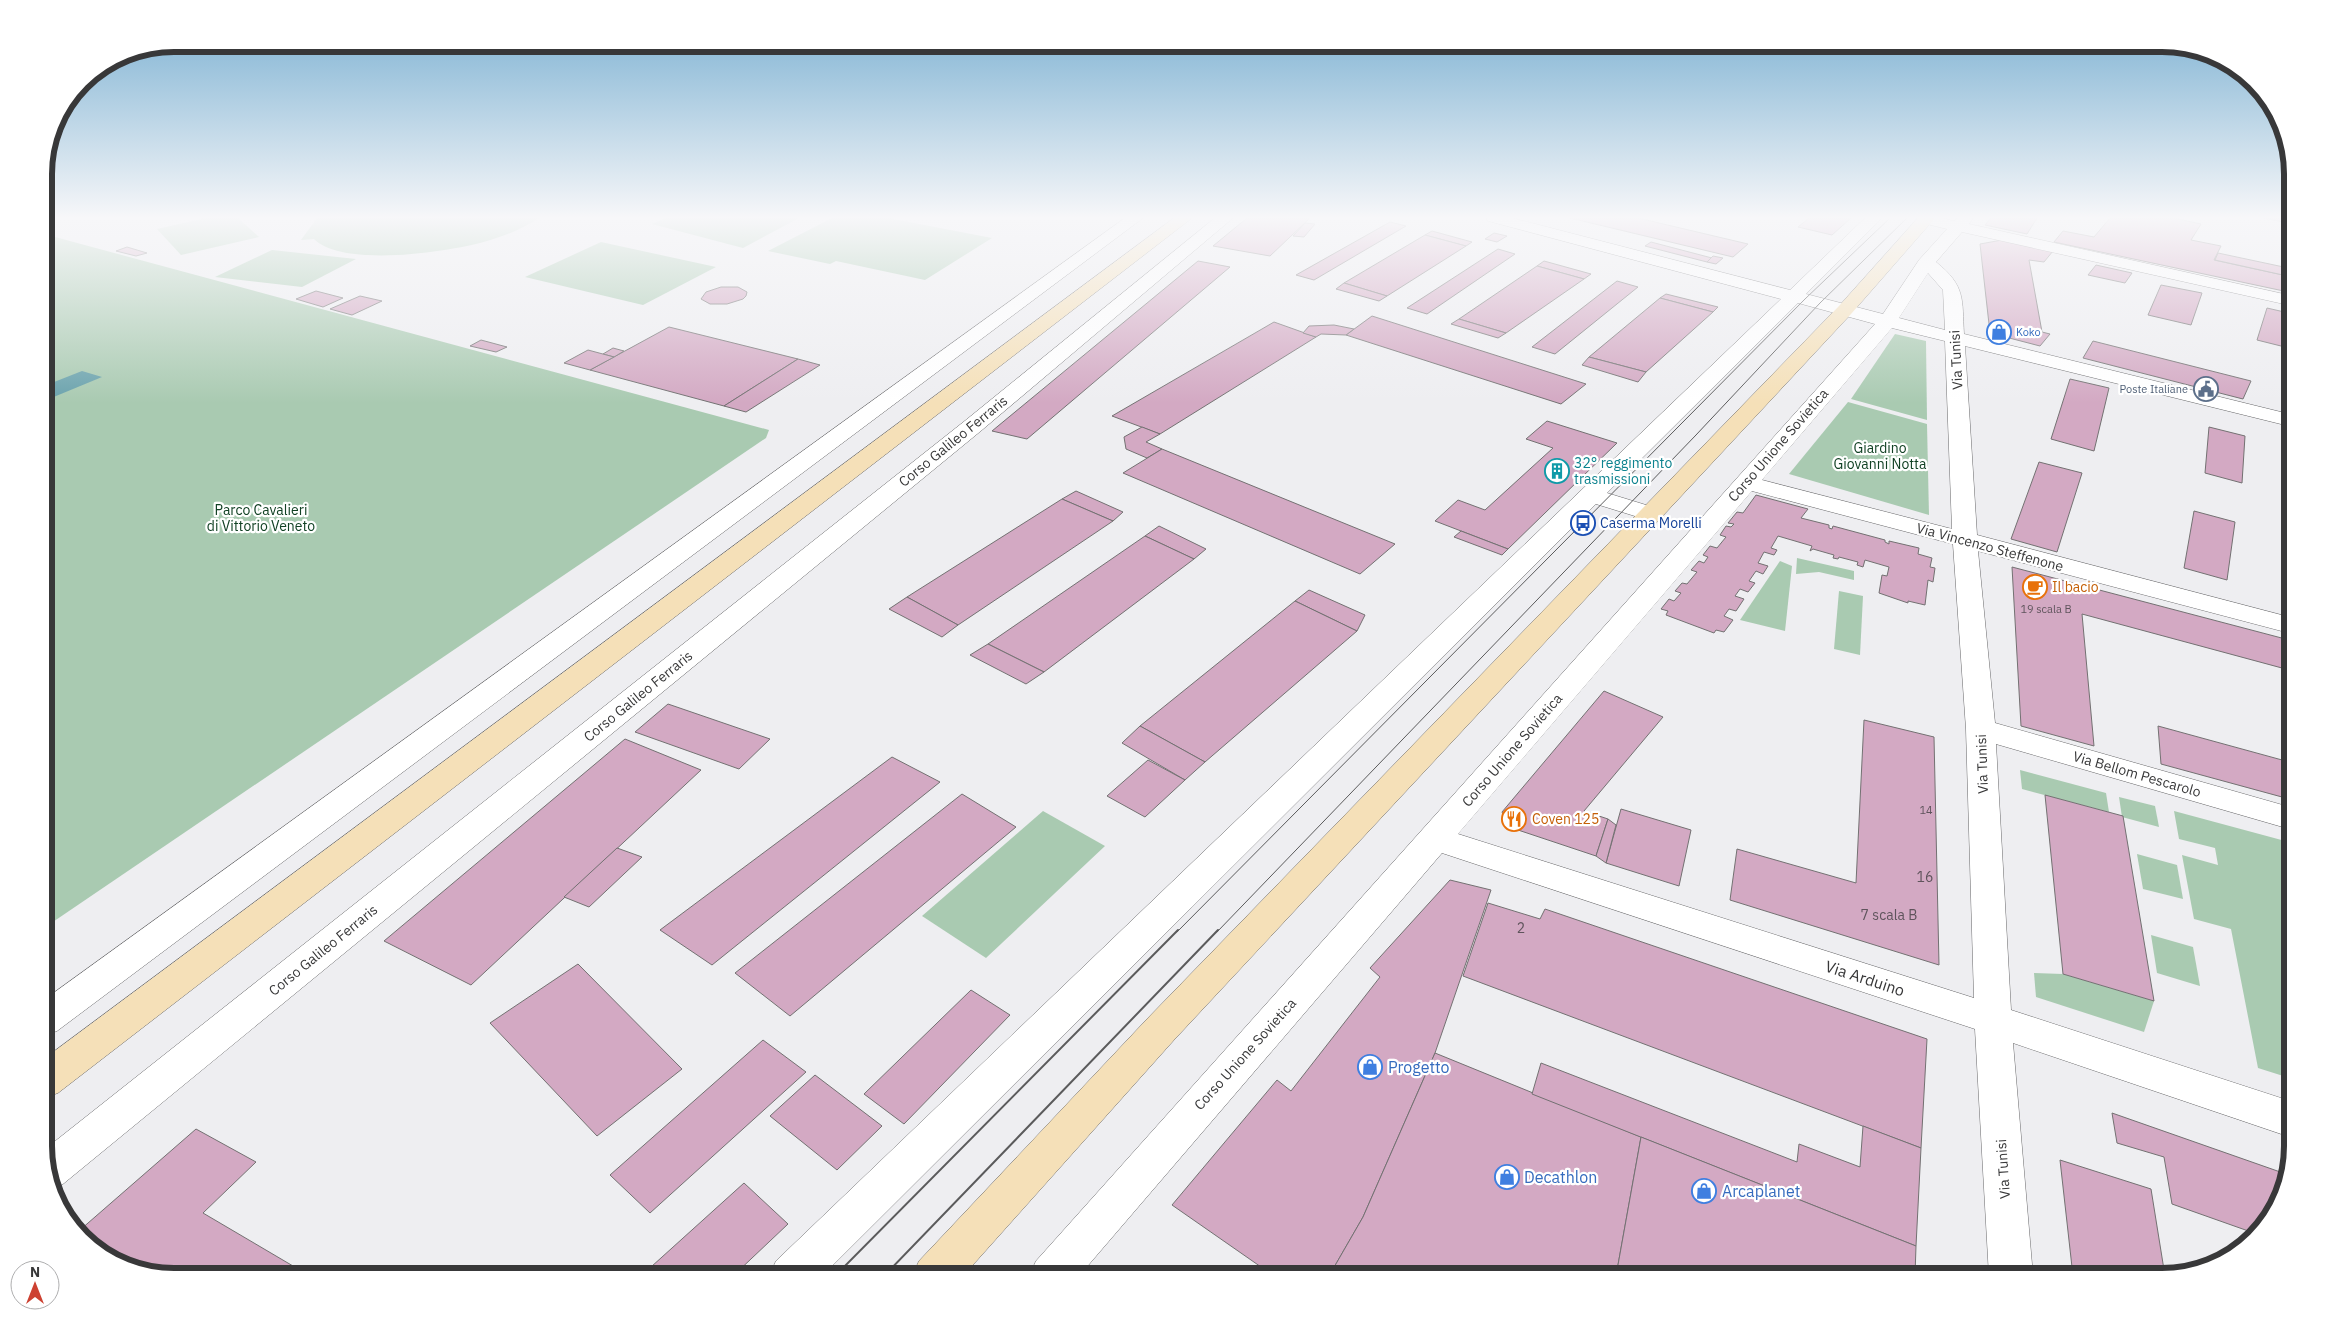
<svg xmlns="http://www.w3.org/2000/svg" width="2337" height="1320" font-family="'IBM Plex Sans',sans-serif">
<rect width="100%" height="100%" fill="#eeeef1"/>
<g fill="#a9cab1">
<polygon points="206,218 238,218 259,237 181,255 157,229"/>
<path d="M317,218H539C524,228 505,236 487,241C450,252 343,268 314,239L301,240Z"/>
<polygon points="665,218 799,218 743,248 652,224"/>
<polygon points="832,218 888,218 992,238 925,280 836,261 830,264 768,251"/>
<polygon points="44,234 769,430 766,438 44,928"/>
<polygon points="601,242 716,267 643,305 525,277"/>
<polygon points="272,250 356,259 302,287 215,277"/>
<polygon points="1895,334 1926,341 1927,420 1851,399"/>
<polygon points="1848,402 1927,424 1929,515 1789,474"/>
<polygon points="1797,558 1854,571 1854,580 1819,572 1796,574"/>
<polygon points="1780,561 1792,566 1785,631 1740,620"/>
<polygon points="1839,591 1863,596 1860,655 1834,649"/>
<polygon points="2020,770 2106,793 2109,812 2022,789"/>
<polygon points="2119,797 2155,806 2159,827 2122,817"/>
<polygon points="1043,811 1105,846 986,958 922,916"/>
<polygon points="2174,811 2293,843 2293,1079 2258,1068 2231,929 2194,919 2182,855 2218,865 2215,848 2179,839"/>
<polygon points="2137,854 2177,865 2183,899 2143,889"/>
<polygon points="2151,935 2193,947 2200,986 2157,973"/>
<polygon points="2034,973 2063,974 2154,1001 2144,1032 2036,997"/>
</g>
<polygon fill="#6aa2ac" points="82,371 102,377 44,401 44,386"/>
<g fill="#d3a9c3" stroke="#737172">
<polygon points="1247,218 1310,218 1270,256 1213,246"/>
<polygon points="1570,218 1638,218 1748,244 1733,257"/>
<polygon points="1809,218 1851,218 1832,235 1798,227"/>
<polygon points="1991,218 2037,218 2027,234 1985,225"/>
<polygon points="2110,218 2173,218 2201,224 2191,240 2221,246 2214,260 2292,277 2289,284 2293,285 2293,293 2054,242 2063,231 2094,237"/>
<polygon points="2264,218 2293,218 2293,224"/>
<polygon points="1390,222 1406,226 1314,280 1296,275"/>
<polygon points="1305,223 1315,224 1304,237 1293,236"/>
<polygon points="1432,231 1472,242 1466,246 1425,235"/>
<polygon points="1494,233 1507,236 1497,242 1485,239"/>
<polygon points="1425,235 1466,246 1387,296 1344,283"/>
<polygon points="2002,240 2053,251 2044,262 2029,260 2042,332 2050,334 2040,346 1990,333 1980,244"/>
<polygon points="1651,242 1712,258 1707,262 1645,246"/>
<polygon points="127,247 147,253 136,256 116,251"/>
<polygon points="1498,249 1515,254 1427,314 1407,308"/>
<polygon points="2218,253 2293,269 2293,285 2289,284 2292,277 2215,260"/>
<polygon points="1713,256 1723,258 1716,264 1707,262"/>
<polygon points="1198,261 1230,267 1027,439 992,431"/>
<polygon points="1544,261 1591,274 1584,279 1537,266"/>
<polygon points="2096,265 2132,273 2125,283 2088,275"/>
<polygon points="1537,266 1584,279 1506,333 1459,319"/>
<polygon points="1617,281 1638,287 1555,354 1532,347"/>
<polygon points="1344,283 1387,296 1379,301 1336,289"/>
<polygon points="2161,285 2202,293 2191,325 2148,315"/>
<polygon points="721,287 738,287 747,292 746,296 743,299 727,304 710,304 701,299 706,292"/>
<polygon points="316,291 343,298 323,307 296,299"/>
<polygon points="1666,294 1718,307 1713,312 1660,298"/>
<polygon points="360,296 382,301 352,315 330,309"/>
<polygon points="1660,298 1713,312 1646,372 1589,357"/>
<polygon points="2267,308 2293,314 2293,349 2257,340"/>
<polygon points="1372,316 1586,384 1561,404 1346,335"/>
<polygon points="1459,319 1506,333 1498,338 1451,324"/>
<polygon points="1274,322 1316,337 1160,434 1112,416"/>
<polygon points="1334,325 1354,329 1346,335 1321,334 1316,337 1303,333 1309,326"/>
<polygon points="669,327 798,359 724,406 590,370"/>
<polygon points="481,340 507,347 496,352 470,346"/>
<polygon points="2093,341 2251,381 2243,399 2083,358"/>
<polygon points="613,348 624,351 614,357 603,354"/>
<polygon points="588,350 614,357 590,370 564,363"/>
<polygon points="1589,357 1646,372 1638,382 1582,365"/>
<polygon points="798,359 820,365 746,412 724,406"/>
<polygon points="2070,379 2109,388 2094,451 2051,439"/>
<polygon points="1547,421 1617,443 1508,549 1435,521 1458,500 1485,510 1553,448 1526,439"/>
<polygon points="1142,427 1160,434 1146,442 1162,449 1147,458 1126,449 1124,437"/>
<polygon points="2209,427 2245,436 2242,483 2205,473"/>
<polygon points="1162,449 1395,544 1360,574 1123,473"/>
<polygon points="2039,462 2082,473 2057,552 2011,539"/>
<polygon points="1076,491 1123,512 1113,521 1062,499"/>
<polygon points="1756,495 1808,509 1801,518 1829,525 1829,528 1832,529 1833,526 1885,540 1885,542 1889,544 1889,541 1919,548 1918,554 1932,558 1930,567 1935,568 1933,582 1928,580 1925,605 1908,601 1908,603 1879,593 1882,575 1887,576 1889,567 1865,560 1863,567 1857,565 1858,562 1839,557 1838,559 1833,558 1834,555 1813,549 1810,551 1812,546 1778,536 1771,548 1777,550 1774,555 1764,552 1758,563 1768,566 1763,574 1756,571 1749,581 1755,583 1748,592 1740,589 1735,596 1744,599 1736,611 1729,609 1724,616 1733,620 1724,632 1716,630 1714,633 1666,615 1668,611 1661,609 1669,599 1674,601 1681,593 1675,591 1682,583 1687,584 1697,572 1691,570 1699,561 1704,563 1708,557 1703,555 1710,546 1717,548 1726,537 1720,535 1726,526 1731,527 1734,524 1728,523 1737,512 1743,513"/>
<polygon points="1062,499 1113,521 958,625 907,597"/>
<polygon points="2194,511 2235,522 2227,580 2184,568"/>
<polygon points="1159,526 1206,549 1194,559 1145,536"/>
<polygon points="1461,531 1508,549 1502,555 1454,537"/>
<polygon points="1145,536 1194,559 1044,672 988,644"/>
<polygon points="2012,567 2293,641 2293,671 2082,614 2094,746 2021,726"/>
<polygon points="1309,590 1365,615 1357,631 1295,601"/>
<polygon points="907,597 958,625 942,637 889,609"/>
<polygon points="1295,601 1357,631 1205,762 1140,726"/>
<polygon points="988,644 1044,672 1026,684 970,655"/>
<polygon points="1604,691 1663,717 1584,811 1608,819 1596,856 1509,827 1502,812"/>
<polygon points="668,704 770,739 739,769 635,732"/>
<polygon points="1864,720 1934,737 1939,965 1730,900 1737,849 1856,883"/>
<polygon points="1140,726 1205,762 1185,780 1122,743"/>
<polygon points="2158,726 2293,763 2293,800 2161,764"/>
<polygon points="625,739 701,770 471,985 384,941"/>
<polygon points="892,757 940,782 712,965 660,930"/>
<polygon points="1148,760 1185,780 1145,817 1107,796"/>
<polygon points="962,794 1016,827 790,1016 735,973"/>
<polygon points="2045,795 2123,816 2154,1001 2063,974"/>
<polygon points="1621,809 1691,830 1679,886 1606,863"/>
<polygon points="1608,819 1616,825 1606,863 1596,856"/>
<polygon points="617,848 642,857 589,907 564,897"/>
<polygon points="1450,880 1491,890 1435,1053 1363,1217 1329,1276 1274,1276 1172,1205 1277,1080 1291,1091 1380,977 1370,968"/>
<polygon points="1488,903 1540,919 1545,909 1927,1039 1921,1148 1463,976"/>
<polygon points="578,964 682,1069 597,1136 490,1023"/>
<polygon points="971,990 1010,1015 904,1124 864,1094"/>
<polygon points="763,1040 806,1072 650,1213 610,1175"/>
<polygon points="1435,1053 1641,1137 1616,1276 1329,1276 1363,1217"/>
<polygon points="1541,1063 1797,1162 1799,1144 1860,1167 1863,1126 1921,1148 1916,1246 1532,1094"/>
<polygon points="815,1075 882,1126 837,1170 770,1116"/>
<polygon points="2112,1113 2286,1174 2276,1211 2254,1233 2172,1204 2164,1157 2117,1143"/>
<polygon points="196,1129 256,1162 203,1213 310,1276 174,1276 109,1259 80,1230"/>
<polygon points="1641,1137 1916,1246 1915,1276 1616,1276"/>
<polygon points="2060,1160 2151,1189 2165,1276 2073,1276"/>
<polygon points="744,1183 788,1224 733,1276 641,1276"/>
</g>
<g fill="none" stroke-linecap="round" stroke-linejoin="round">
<defs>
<g id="street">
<polygon points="1125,218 1143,218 57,1031 44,1036 44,1000"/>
<polygon points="1215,218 1233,218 982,430 63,1184 54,1188 44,1150 966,420"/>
<path d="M1486,218H1512L1790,290L1865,218H1882L1806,294L1883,314L1919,260L1947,229L1919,222L1918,218H1941L1954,221L1957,218H1973L1969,224L2293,296V306L1962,232L1936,262C1966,286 1962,299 1964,334L2293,415V427L1965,346L1977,535L2293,618V634L1978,551L1995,723L2293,808V830L1996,744L2011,1010L2293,1102V1138L2013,1043L2033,1276H1989L1975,1029L1442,853L1079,1276H1029L1036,1261L1875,324L1798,303L1607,493L1659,509L1663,514L1659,519L1651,521L1596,504L822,1276H769L776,1261L1781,299L1488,221ZM1928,273L1943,290L1945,330L1899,318ZM1892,328L1945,341L1952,529L1762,480ZM1752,491L1953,544L1966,729L1974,998L1458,834Z"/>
</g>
<g id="secondary">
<polygon points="1174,218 1192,218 58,1093 44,1098 44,1059"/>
<polygon points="1918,218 1935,218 1851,314 1174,1040 963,1276 912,1276 919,1261 1148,1018 1839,306"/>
</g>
</defs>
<use href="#street" stroke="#69696b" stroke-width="1"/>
<use href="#secondary" stroke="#69696b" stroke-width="1"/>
<use href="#street" fill="#fff" fill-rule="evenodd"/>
<use href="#secondary" fill="#f5e0b8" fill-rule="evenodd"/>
<g stroke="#5b5b5c" stroke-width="1">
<polyline points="1177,932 1805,299 1890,218"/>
<polyline points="1217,932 1696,435 1820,303 1907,218"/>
</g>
<g stroke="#5b5b5c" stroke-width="2">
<polyline points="835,1276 1178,930"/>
<polyline points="884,1276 1218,930"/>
</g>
</g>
<linearGradient id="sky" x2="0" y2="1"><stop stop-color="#75add0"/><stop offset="0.54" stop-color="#f7f7f9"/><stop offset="1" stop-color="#f7f7f9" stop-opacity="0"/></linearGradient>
<rect width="2337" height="403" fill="url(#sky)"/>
<defs>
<symbol id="shop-ring" viewBox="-11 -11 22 22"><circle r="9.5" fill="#fff" stroke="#3f7fe0" stroke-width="1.5"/><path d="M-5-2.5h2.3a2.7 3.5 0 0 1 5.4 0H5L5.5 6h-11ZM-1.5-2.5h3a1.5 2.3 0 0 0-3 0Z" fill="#3f7fe0"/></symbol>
<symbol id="civic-ring" viewBox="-11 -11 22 22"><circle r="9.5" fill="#fff" stroke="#5c6f8a" stroke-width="1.5"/><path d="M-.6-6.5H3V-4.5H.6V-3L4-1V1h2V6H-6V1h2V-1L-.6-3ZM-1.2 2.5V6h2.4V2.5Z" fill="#5c6f8a"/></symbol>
<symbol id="building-ring" viewBox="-11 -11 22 22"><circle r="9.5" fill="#fff" stroke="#0f9aa8" stroke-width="1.5"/><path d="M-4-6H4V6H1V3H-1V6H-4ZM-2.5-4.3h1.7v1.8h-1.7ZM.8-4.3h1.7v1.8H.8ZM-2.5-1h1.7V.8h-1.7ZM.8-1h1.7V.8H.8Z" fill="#0f9aa8"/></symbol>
<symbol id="bus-ring" viewBox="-11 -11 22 22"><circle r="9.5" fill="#fff" stroke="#1a4fb4" stroke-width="1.5"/><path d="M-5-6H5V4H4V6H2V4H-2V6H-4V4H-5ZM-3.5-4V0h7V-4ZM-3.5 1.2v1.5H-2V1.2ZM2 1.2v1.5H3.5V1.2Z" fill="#1a4fb4"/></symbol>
<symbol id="cafe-ring" viewBox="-11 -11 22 22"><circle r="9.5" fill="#fff" stroke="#e8710a" stroke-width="1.5"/><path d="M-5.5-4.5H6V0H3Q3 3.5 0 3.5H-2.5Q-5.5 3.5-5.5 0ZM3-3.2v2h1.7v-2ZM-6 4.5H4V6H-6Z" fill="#e8710a"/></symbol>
<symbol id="restaurant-ring" viewBox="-11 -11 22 22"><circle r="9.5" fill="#fff" stroke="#e8710a" stroke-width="1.5"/><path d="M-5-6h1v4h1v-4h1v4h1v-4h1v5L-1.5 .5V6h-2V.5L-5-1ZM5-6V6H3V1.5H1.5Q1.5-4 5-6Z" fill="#e8710a"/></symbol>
</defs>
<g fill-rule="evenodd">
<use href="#shop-ring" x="1985" y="318" width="28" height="28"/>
<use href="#civic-ring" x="2192" y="375" width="28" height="28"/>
<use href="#building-ring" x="1543" y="457" width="28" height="28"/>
<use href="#bus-ring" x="1569" y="509" width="28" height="28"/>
<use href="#cafe-ring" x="2021" y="573" width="28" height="28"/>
<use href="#restaurant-ring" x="1500" y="805" width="28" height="28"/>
<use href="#shop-ring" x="1356" y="1053" width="28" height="28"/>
<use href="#shop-ring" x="1493" y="1163" width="28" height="28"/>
<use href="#shop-ring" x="1690" y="1177" width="28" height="28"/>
</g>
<g text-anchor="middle" stroke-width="4.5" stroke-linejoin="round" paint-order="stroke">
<g font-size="11" fill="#366cbe" stroke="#fff" text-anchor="start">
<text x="2016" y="336">Koko</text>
</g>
<g font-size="11" fill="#4e5e75" stroke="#fff" text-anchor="end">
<text x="2188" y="393">Poste Italiane</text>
</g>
<g font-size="11" fill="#5f545c">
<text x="2046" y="613">19 scala B</text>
<text x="1926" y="814">14</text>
</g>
<g font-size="14" fill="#383839" stroke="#fff">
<text transform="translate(1956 360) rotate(-93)" y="5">Via Tunisi</text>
<text transform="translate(953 441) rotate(-39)" y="5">Corso Galileo Ferraris</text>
<text transform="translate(1778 445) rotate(-49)" y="5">Corso Unione Sovietica</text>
<text transform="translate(1990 547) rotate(15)" y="5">Via Vincenzo Steffenone</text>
<text transform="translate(638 696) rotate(-39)" y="5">Corso Galileo Ferraris</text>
<text transform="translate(1512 750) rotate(-49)" y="5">Corso Unione Sovietica</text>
<text transform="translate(1982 764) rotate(-92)" y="5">Via Tunisi</text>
<text transform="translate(2137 774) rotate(16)" y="5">Via Bellom Pescarolo</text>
<text transform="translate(323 950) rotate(-39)" y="5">Corso Galileo Ferraris</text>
<text transform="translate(1245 1054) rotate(-48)" y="5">Corso Unione Sovietica</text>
<text transform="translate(2003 1169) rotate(-94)" y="5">Via Tunisi</text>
</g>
<g font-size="14" fill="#114124" stroke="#fff">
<text x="1880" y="453">Giardino<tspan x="1880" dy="16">Giovanni Notta</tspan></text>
<text x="261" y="515">Parco Cavalieri<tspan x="261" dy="16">di Vittorio Veneto</tspan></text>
</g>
<g font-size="14" fill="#0d838f" stroke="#fff" text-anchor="start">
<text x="1574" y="468">32° reggimento<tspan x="1574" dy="16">trasmissioni</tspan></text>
</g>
<g font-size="14" fill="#164399" stroke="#fff" text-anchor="start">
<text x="1600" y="528">Caserma Morelli</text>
</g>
<g font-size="14" fill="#c56008" stroke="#fff" text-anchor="start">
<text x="2052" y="592">Il bacio</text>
<text x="1532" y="824">Coven 125</text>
</g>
<g font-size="14" fill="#5f545c">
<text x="1925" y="882">16</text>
<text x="1889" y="920">7 scala B</text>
<text x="1521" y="933">2</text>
</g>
<g font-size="16" fill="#383839" stroke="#fff">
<text transform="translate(1865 978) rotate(18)" y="6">Via Arduino</text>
</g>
<g font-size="16" fill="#366cbe" stroke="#fff" text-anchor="start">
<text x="1388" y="1073">Progetto</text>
<text x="1524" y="1183">Decathlon</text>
<text x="1722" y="1197">Arcaplanet</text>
</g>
</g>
<path d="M0 0H2337V1320H0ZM174 52H2162A122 122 0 0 1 2284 174V1146A122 122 0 0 1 2162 1268H174A122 122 0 0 1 52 1146V174A122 122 0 0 1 174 52Z" fill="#fff" fill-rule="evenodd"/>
<path fill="none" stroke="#383839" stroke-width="6" d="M174 52H2162A122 122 0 0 1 2284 174V1146A122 122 0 0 1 2162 1268H174A122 122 0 0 1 52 1146V174A122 122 0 0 1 174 52Z"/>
<g transform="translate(35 1285)"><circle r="24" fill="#ffffff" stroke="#afafb0"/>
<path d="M0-4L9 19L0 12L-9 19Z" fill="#cd4131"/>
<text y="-8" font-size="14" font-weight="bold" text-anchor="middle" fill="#383839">N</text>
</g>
</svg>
